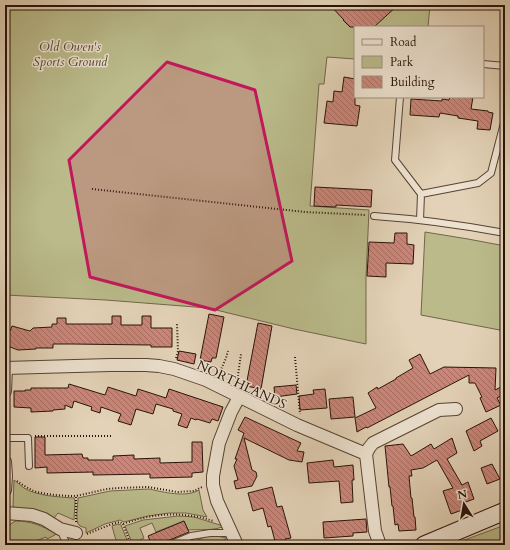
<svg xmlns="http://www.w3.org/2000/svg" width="510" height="550" font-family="Cardo,serif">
<defs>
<pattern id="building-back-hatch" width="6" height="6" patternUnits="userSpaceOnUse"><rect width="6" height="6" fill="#cb8679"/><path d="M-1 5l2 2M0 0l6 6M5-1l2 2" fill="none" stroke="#a56c61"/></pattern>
</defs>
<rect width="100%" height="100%" fill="#e3d2b7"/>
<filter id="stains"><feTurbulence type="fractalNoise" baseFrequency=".005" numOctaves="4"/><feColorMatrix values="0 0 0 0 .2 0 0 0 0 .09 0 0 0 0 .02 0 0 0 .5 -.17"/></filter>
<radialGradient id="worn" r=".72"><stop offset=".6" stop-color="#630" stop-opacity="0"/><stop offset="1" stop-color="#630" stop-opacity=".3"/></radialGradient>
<g fill="#baba8a" stroke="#71664a">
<polygon points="5,5 430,5 428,27 355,27 355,59 327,57 324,84 319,84 310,206 369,210 366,277 366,344 294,329 208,308 106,300 5,295"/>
<polygon points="425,232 468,239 505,246 505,331 421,315"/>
<path d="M14,480C17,482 20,485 24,488C37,496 59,497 74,498L75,501L74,520L58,513L54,518L17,509L13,506Z"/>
<path d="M149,489C163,492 186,498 199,490L203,510L207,517L186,513H169L148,516L124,522L120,520L105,524L86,533V528C84,527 81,527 79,525C75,522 78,504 78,498L110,491Z"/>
<path d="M178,516L194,517L220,525L222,527C212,531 198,529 188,530L184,521L156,532L152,523L140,528L144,538L140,540L143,545H133L125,526L143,520Z"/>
<path d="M16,521C31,521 42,526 55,533V535L47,539L46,537L26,545H5C5,535 6,524 16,521Z"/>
<polygon points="118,524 121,525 129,545 118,545 115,537 112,526"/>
<polygon points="505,525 505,545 451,545"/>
<polygon points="213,535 226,538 226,539 213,545 194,545 193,542 207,536"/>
</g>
<g fill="url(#building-back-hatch)" stroke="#281209">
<polygon points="330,5 398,5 374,27 350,27 343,20 344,20"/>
<polygon points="344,77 355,79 355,105 360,106 357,126 324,123 327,101 333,102 334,91 342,92"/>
<polygon points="450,97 473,97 471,109 488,111 488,112 493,113 490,130 477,129 478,121 458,118 458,116 440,113 439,117 410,115 411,99 442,101 442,99 449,100"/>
<polygon points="315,187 372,190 371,207 336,205 336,207 314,206"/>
<polygon points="395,233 407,233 407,244 414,245 413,264 386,263 386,277 367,276 369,242 394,243"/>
<polygon points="209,314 224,317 216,358 212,358 211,362 200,360"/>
<polygon points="112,316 121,316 121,325 142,325 142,316 151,316 151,328 172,328 172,347 151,347 151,345 72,344 53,344 53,348 36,348 36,349 18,350 5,345 5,329 10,331 12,326 30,331 33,328 52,327 52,324 57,324 57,318 66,318 66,324 112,324"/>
<polygon points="258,323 272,326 261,389 246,386"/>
<polygon points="179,351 196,354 194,364 177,360"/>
<polygon points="420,354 430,374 444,367 496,368 495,390 505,385 505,394 497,398 501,405 486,412 480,398 482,397 475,383 469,383 469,375 367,428 366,427 357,432 355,418 376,408 368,393 377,387 378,389 396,379 396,378 413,368 409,360"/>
<polygon points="69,384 105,395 108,387 136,396 138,389 166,398 169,389 223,407 218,421 212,419 210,423 197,419 196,420 191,418 187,428 178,425 182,414 173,411 173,409 156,404 153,414 136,409 131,425 118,421 121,414 101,407 100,413 91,410 92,407 74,401 72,408 65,405 65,409 53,410 53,411 31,412 31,408 14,407 14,391 25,391 25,390 31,390 31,388 68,388"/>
<polygon points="296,385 297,394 275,397 274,387"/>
<polygon points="325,389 327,408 300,410 299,396 314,394 313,390"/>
<polygon points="353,397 355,417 331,419 329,399"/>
<polygon points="245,417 301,443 297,451 304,452 302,462 289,460 244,438 252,470 256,472 257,476 252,486 236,489 234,481 238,480 234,466 237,459 235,459 244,433 238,430"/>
<polygon points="491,418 498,431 480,441 482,446 474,451 466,431"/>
<polygon points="35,437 45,437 45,455 82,454 83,458 88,458 88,460 113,460 113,456 134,455 134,459 160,458 160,463 192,462 192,442 202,442 203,472 192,473 192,477 150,478 150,474 93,475 93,472 47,473 47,467 35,468"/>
<polygon points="452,438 457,453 447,459 462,485 468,482 474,499 463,503 465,509 451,514 443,491 453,488 437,460 423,468 411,470 412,476 409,476 411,498 412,498 414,517 415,517 416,530 399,531 398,524 395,525 393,506 392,506 390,487 389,487 385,446 403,444 411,456 431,444 434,449"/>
<polygon points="333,460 334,467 353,465 354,480 352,480 353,502 341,503 339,481 309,483 307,463"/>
<polygon points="492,464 500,479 487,484 481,468"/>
<polygon points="272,487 277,507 282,506 291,538 285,539 287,545 276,545 271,526 268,527 263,508 253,511 248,493"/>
<polygon points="366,519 367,532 353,533 353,536 324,538 323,522"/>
<polygon points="184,521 189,532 167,541 165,543 165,545 152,545 148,536"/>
<polygon points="192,540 194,545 181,545"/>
</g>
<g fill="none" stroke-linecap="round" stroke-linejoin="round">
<defs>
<g id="lane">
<polyline points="483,64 505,66"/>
<polyline points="400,97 395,160 421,194"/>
<path d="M374,216C418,219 462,225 505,233"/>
<polyline points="420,220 421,194 478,183 491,173 505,119"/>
<polyline points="5,438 28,438 29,466"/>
<polyline points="60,529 67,545"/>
<polyline points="169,545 191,536 210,533 231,533"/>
</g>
<g id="street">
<polyline points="5,368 110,365 146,365 159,366 174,369 206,380 297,425 366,454"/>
<polyline points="5,391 6,368"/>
<polyline points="5,462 6,476 5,490"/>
<polyline points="5,513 32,515 44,519 60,529 76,533"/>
<polyline points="237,545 217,501 213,485 213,476 219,443 231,412 239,397"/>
<polyline points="380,545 375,531 366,454 369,448 373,443 439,410 456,409"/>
</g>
<polyline id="secondary" points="424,545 505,511"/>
</defs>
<use href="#lane" stroke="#574234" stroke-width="8"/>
<use href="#street" stroke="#574234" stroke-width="14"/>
<use href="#secondary" stroke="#281209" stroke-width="19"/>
<g stroke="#281209" stroke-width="2" stroke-dasharray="1 2" stroke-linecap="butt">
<polyline points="92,189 305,212 366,215"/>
<polyline points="295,357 300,414"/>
<polyline points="176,358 178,351 177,324"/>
<polyline points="219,374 226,358 228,351"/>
<polyline points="237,382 241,354"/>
<polyline points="35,436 112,436"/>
<path d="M17,481C23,485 30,490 37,492C50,495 64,496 76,496"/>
<polyline points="76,522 76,496 107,489 118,488 148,487 177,492 194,491 202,487"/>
<polyline points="123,524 131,545"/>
<path d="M87,534L112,524L120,522L123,524C153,513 183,511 213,521"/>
</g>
<use href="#lane" stroke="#ede2d0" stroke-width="6"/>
<use href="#street" stroke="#ede2d0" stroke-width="12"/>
<use href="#secondary" stroke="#ede2d0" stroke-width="17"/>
</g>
<path fill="#c2185b" fill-opacity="0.2" stroke="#c2185b" stroke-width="3" stroke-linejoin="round" d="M167,62L255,90L292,261L215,310L90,277L69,160Z"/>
<g text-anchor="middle" stroke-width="3" stroke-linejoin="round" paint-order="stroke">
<g font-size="13" font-style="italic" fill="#544430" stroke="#ede2d0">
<text x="70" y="51">Old Owen's<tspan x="70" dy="15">Sports Ground</tspan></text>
</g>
<g font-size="13" fill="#281209" stroke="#ede2d0">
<text transform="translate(242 384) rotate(25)" y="5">NORTHLANDS</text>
</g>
</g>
<rect width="510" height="550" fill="none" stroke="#e3d2b7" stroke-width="20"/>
<rect x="6" y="6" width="498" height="538" fill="none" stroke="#281209" stroke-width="2"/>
<rect x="10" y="10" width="490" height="530" fill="none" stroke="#281209"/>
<rect x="354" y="26" width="130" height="72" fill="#ede2d0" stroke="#9e8f80"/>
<rect x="362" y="39" width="20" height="6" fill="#ede2d0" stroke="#9e8f80"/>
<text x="390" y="46" font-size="12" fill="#281209">Road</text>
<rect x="362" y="56" width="20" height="12" fill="#baba8a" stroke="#9e8f80"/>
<text x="390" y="66" font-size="12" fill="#281209">Park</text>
<rect x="362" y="76" width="20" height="12" fill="url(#building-back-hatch)" stroke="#9e8f80"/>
<text x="390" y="86" font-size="12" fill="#281209">Building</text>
<g transform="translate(464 504) rotate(349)" stroke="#ede2d0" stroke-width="3" paint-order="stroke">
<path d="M0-3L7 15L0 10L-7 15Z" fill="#281209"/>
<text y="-6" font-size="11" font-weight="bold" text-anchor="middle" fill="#281209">N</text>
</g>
<rect width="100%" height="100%" filter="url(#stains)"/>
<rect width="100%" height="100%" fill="url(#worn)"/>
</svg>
